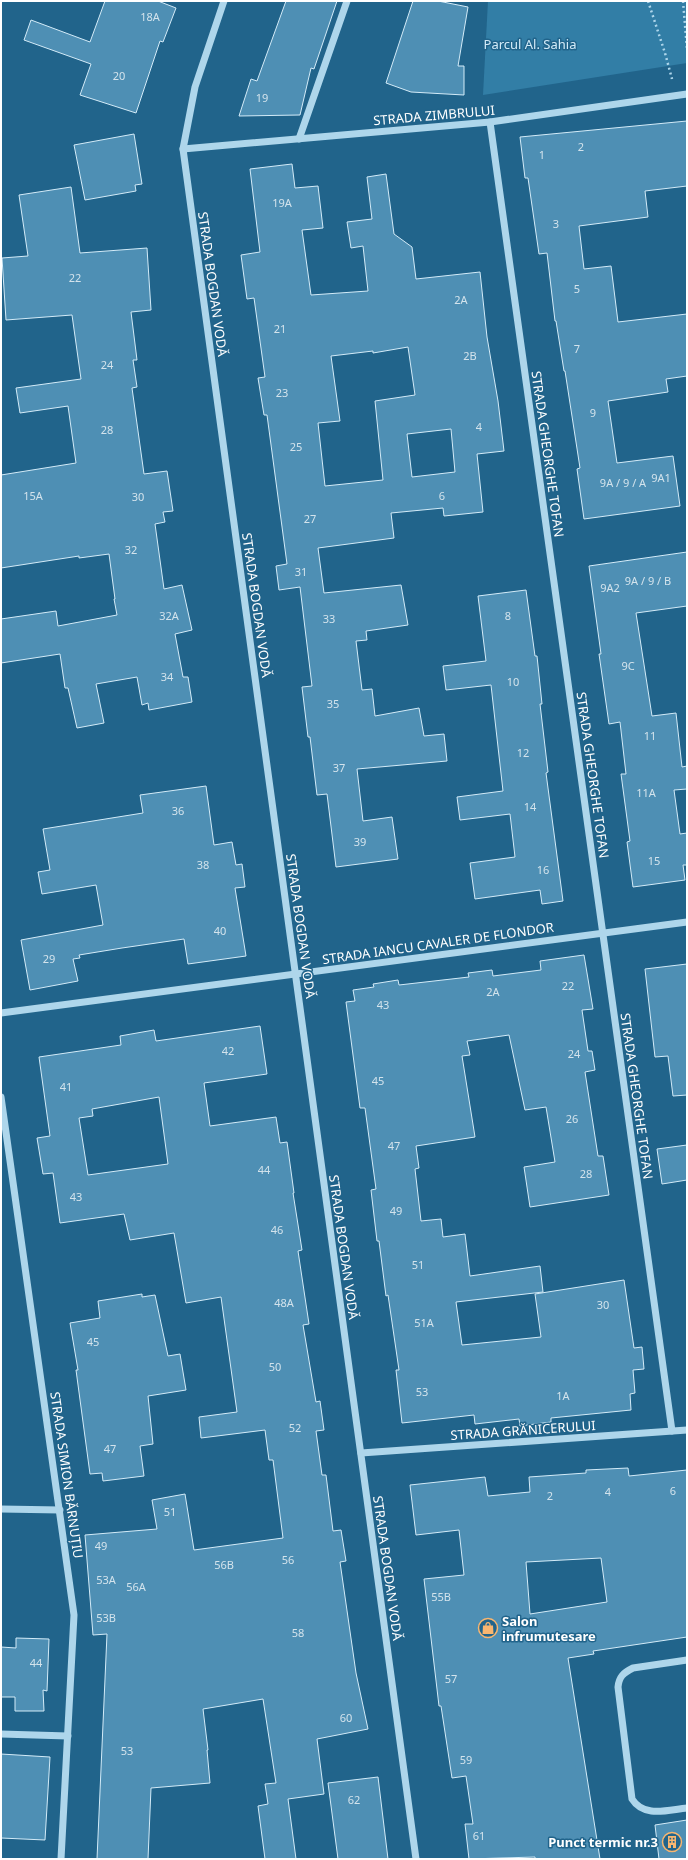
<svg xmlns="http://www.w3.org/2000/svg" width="688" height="1860" font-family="'Noto Sans',sans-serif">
<rect width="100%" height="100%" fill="#21648b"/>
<polygon fill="#327ea6" points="488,1 687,1 687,63 483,95"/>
<g fill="#4e8fb4" stroke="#d3ebf8" fill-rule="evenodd">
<polygon points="105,1 158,1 176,8 163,42 160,41 136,113 80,95 91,64 24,40 31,20 90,42"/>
<polygon points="286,1 337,1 314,69 311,68 300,115 239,116 251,79 257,81"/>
<polygon points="413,1 438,1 468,7 458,66 464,66 464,95 411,92 386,83"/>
<polygon points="687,121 687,186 645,191 648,217 579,226 584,269 611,266 618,322 687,314 687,376 666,379 668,392 608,401 617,463 673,456 680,506 584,519 577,469 580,468 565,371 564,371 556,321 555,321 547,253 539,254 528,178 525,178 520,137"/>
<polygon points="134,134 142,184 135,185 136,191 85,200 74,145"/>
<path d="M292,164L295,188L318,186L323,228L302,230L311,295L368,291L363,246L351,248L347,222L372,219L367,177L386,174L394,234L412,247L416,279L480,272L487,337L498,401L504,451L477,454L483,512L444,516L443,508L391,513L394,538L318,548L324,593L401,585L408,625L366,631L367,640L356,641L362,690L372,689L375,716L419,708L424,736L444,734L447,761L357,769L363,821L392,817L398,859L336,867L327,794L317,795L310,737H308L302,687L312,686L300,587L279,590L276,566L287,564L267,415H264L258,378L265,377L254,298L247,299L241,255L260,252L250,169ZM408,347L415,395L375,401L383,480L325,486L318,423L340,421L331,356L373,351V353ZM451,429L455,472L412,477L407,434Z"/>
<polygon points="71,187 80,253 147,248 151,310 131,312 137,360 133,360 137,387 132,388 144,474 167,471 173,511 163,512 165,522 155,524 164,589 182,585 192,630 175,634 183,677 188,677 192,702 149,710 148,703 142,705 137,677 96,684 104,723 77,728 68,688 65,688 60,654 1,663 1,619 56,611 58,626 117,615 114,599 115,599 109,554 79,558 79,556 1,568 1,475 76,463 68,406 20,413 16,388 81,379 72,315 6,320 2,258 28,256 19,195"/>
<polygon points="687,552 687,606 636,613 652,716 676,713 682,767 687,766 687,789 674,790 680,834 687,833 687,865 683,865 685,880 633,887 627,842 630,841 621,774 626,774 620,722 609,724 599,654 601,654 589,566"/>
<polygon points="526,590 535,656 537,656 542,704 540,704 548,772 546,773 563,901 542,904 540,890 475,899 470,863 515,857 510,814 460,820 457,797 503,791 491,685 446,690 443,666 486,661 478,596"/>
<polygon points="206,786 214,845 232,842 236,865 242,864 245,887 235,888 246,956 188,964 184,939 122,948 79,955 80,958 73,959 78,981 30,990 21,940 103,925 96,885 42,894 38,872 50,870 43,829 143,813 140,795"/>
<polygon points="584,955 593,1009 582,1010 588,1051 592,1051 595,1070 585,1072 598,1156 603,1156 609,1195 530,1207 524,1167 555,1162 546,1107 525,1110 509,1035 467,1041 470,1055 462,1056 475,1137 416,1146 419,1168 415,1169 421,1221 441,1219 443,1237 465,1234 470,1276 540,1266 543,1292 456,1302 462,1345 541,1337 535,1294 624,1280 634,1348 642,1347 644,1369 633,1370 635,1393 630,1394 631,1410 551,1418 551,1422 520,1426 519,1419 475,1424 474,1415 402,1423 396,1370 399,1370 388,1295 386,1296 379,1241 377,1241 371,1190 376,1189 365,1108 360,1108 346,1002 355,1001 353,990 374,987 373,984 398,980 399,985 469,977 468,973 492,970 493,976 541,970 540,961"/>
<polygon points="687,964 687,1095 673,1096 668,1056 655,1057 645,969"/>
<path d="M260,1026L267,1074L204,1083L210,1126L276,1117L280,1143L287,1142L294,1193H293L302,1250L298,1251L309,1324L303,1325L316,1402L320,1401L324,1430L316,1431L322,1475H326L333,1531L341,1530L346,1561L340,1562L356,1673L368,1729L317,1739L324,1794L288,1799L296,1859H265L258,1806L268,1804L265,1784L276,1783L263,1699L203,1709L208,1750H207L210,1783L151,1788L148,1859H97L107,1634L93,1635L85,1535L157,1529L152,1500L185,1494L194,1550L283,1538L273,1460H269L265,1430L201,1438L199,1417L237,1412L221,1297L186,1303L174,1233L130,1240L124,1214L60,1223L53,1173L43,1174L37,1138L50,1136L39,1057L121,1045L120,1036L154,1030L156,1041ZM159,1097L168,1164L88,1175L79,1118L93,1116L92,1109Z"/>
<polygon points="687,1145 687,1180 662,1184 657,1149"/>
<polygon points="142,1294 142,1297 155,1295 168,1356 180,1354 186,1390 148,1396 153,1444 140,1446 144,1476 103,1481 102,1473 90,1474 76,1370 78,1370 70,1323 100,1318 98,1301"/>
<path d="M628,1468L629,1476L687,1470V1637L593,1651L594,1654L568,1658L600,1859H535V1857L469,1859L465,1824H473L466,1776L452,1778L441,1706H439L424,1579L464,1575L459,1530L416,1535L410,1485L485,1477L488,1496L530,1492L529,1477L586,1473V1470ZM601,1558L607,1602L530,1614L526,1562Z"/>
<polygon points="16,1638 49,1639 47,1691 43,1690 44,1711 15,1711 15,1697 1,1697 1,1647 16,1648"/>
<polygon points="1,1754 50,1757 45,1840 1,1838"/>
<polygon points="378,1777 388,1859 338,1859 328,1783"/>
<polygon points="687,1820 687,1859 659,1859 655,1825"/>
</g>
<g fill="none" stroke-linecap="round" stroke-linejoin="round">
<g stroke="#aed6eb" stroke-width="2.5" stroke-dasharray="2 3" stroke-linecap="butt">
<polyline points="648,1 665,53 672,79"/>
<polyline points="683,1 687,49"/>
</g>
<g stroke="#aed6eb" stroke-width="7">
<polyline points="224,1 195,87 183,149 416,1859"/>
<polyline points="490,122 672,1431"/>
<polyline points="299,139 347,1"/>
<polyline points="183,149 490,122 687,94"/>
<polyline points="1,1013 687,922"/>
<polyline points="1,1097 74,1615 61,1859"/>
<polyline points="361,1453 687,1430"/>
<polyline points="1,1509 60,1510"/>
<path d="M687,1660L633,1668C623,1673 619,1677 618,1687L632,1799C644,1818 667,1810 687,1808"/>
<polyline points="1,1734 68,1736"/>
</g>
</g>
<defs>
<symbol id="shop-ring" viewBox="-11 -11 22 22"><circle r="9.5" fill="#21648b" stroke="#f8b670" stroke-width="1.5"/><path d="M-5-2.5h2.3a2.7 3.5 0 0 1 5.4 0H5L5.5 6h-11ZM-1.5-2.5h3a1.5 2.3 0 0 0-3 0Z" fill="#f8b670"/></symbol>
<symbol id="building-ring" viewBox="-11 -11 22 22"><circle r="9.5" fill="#21648b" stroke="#f8b670" stroke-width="1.5"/><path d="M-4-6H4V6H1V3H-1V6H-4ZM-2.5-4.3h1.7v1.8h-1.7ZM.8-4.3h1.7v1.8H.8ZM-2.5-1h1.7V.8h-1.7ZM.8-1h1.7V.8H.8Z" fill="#f8b670"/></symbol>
</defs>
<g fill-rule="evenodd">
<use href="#shop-ring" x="477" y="1617" width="22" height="22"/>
<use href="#building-ring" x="661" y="1831" width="22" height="22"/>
</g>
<g text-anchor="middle" stroke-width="3" stroke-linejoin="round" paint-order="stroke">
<g font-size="11" fill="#d3e3ec">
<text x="150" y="21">18A</text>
<text x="119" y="80">20</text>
<text x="262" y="102">19</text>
<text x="581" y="151">2</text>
<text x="542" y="159">1</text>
<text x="282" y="207">19A</text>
<text x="556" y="228">3</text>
<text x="75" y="282">22</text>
<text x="577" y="293">5</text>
<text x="461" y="304">2A</text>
<text x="280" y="333">21</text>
<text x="577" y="353">7</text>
<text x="470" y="360">2B</text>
<text x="107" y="369">24</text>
<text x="282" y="397">23</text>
<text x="593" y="417">9</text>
<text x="479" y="431">4</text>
<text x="107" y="434">28</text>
<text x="296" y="451">25</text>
<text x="661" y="482">9A1</text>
<text x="623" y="487">9A / 9 / A</text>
<text x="33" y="500">15A</text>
<text x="442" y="500">6</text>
<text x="138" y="501">30</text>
<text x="310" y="523">27</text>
<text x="131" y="554">32</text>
<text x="301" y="576">31</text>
<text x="648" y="585">9A / 9 / B</text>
<text x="610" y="592">9A2</text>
<text x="169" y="620">32A</text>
<text x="508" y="620">8</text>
<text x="329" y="623">33</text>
<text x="628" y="670">9C</text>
<text x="167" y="681">34</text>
<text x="513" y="686">10</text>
<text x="333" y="708">35</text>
<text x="650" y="740">11</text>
<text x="523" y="757">12</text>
<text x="339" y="772">37</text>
<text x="646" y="797">11A</text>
<text x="530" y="811">14</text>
<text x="178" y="815">36</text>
<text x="360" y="846">39</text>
<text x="654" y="865">15</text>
<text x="203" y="869">38</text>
<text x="543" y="874">16</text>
<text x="220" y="935">40</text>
<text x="49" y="963">29</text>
<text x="568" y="990">22</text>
<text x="493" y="996">2A</text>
<text x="383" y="1009">43</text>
<text x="228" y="1055">42</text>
<text x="574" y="1058">24</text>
<text x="378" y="1085">45</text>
<text x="66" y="1091">41</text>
<text x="572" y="1123">26</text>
<text x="394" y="1150">47</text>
<text x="264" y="1174">44</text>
<text x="586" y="1178">28</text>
<text x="76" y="1201">43</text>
<text x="396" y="1215">49</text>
<text x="277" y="1234">46</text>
<text x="418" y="1269">51</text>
<text x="284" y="1307">48A</text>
<text x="603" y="1309">30</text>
<text x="424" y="1327">51A</text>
<text x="93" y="1346">45</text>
<text x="275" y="1371">50</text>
<text x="422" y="1396">53</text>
<text x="563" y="1400">1A</text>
<text x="295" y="1432">52</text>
<text x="110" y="1453">47</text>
<text x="673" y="1495">6</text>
<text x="608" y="1496">4</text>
<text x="550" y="1500">2</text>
<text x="170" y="1516">51</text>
<text x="101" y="1550">49</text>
<text x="288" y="1564">56</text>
<text x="224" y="1569">56B</text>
<text x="106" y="1584">53A</text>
<text x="136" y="1591">56A</text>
<text x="441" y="1601">55B</text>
<text x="106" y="1622">53B</text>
<text x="298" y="1637">58</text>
<text x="36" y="1667">44</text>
<text x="451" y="1683">57</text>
<text x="346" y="1722">60</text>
<text x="127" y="1755">53</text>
<text x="466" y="1764">59</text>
<text x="354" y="1804">62</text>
<text x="479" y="1840">61</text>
</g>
<g font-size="13" fill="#d3ebf8" stroke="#21648b">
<text x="530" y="49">Parcul Al. Sahia</text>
</g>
<g font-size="13" fill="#fff" stroke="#21648b">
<text transform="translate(434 115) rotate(-5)" y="5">STRADA ZIMBRULUI</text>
<text transform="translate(213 284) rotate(82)" y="5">STRADA BOGDAN VODĂ</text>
<text transform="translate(548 454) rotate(82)" y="5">STRADA GHEORGHE TOFAN</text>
<text transform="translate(257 605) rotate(82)" y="5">STRADA BOGDAN VODĂ</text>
<text transform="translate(593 775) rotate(82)" y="5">STRADA GHEORGHE TOFAN</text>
<text transform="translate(301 926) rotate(82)" y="5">STRADA BOGDAN VODĂ</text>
<text transform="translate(438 943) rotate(-8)" y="5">STRADA IANCU CAVALER DE FLONDOR</text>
<text transform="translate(637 1096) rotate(82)" y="5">STRADA GHEORGHE TOFAN</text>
<text transform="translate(344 1247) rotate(82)" y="5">STRADA BOGDAN VODĂ</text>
<text transform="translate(523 1430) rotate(-4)" y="5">STRADA GRĂNICERULUI</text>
<text transform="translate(67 1475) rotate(82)" y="5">STRADA SIMION BĂRNUȚIU</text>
<text transform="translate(388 1568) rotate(82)" y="5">STRADA BOGDAN VODĂ</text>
</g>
<g font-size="13" font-weight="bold" fill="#fff" stroke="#21648b" text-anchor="start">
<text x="502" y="1626">Salon<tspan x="502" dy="15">infrumutesare</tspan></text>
<text x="658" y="1847" text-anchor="end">Punct termic nr.3</text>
</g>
</g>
<rect width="688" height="1860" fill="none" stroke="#ffffff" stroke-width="4"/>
</svg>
